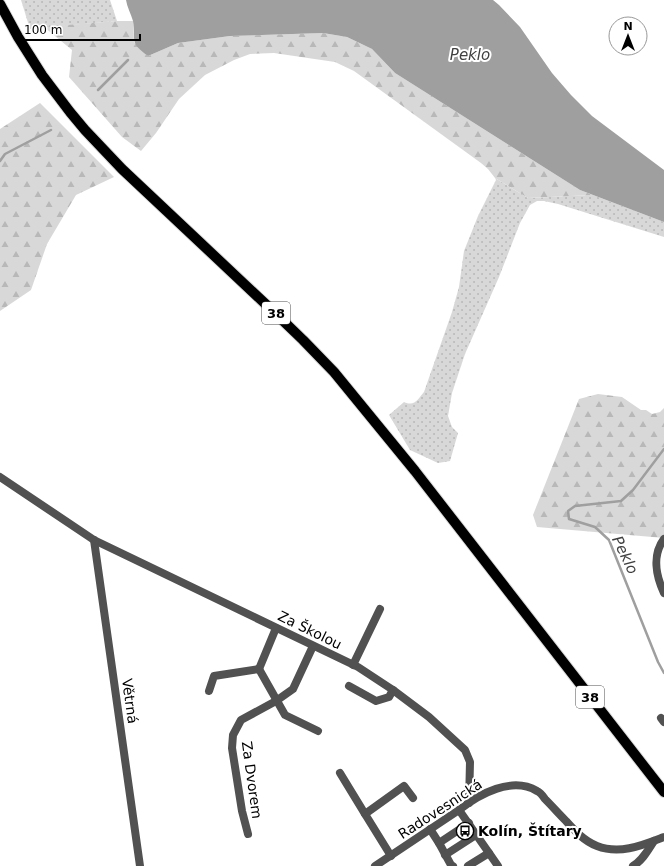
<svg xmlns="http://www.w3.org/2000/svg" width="664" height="866" font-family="'DejaVu Sans',sans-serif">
<defs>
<pattern id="grass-dots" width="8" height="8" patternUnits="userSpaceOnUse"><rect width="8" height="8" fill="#d8d8d8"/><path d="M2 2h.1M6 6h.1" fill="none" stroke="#b8b8b8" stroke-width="1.8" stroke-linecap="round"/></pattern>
<pattern id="forest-firs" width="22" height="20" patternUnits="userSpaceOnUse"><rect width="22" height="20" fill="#d8d8d8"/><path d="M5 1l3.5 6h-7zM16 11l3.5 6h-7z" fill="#b8b8b8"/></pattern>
</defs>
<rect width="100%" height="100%" fill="#fff"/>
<g fill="url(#grass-dots)">
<polygon points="21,0 110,0 117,21 30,29"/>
<path d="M495,178L528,198L593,195L664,222V237L558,204L544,201H537L530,205L520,223L499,277L465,354L452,393L448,416L452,427L458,433L450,461L438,463L410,450L389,415L404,402C415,407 418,399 424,392L452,312L459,287L464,251L478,216L496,180Z"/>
</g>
<g fill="url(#forest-firs)">
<polygon points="117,21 133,21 134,42 148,56 178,43 230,36 323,33 347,37 372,49 395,73 580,190 593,195 528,198 495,178 488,169 481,163 354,71 335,62 274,53 250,54 234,60 205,75 179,99 156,133 141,151 122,137 69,77 72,50 44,27"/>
<polygon points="40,103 114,177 76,195 47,244 31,290 0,311 0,129"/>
<polygon points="598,394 622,397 641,410 646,410 652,414 660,412 664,408 664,538 537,527 533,515 579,399"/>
</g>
<path fill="#9f9f9f" d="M126,0H493L499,5L520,27L552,73L571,95L592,116L664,170V222L580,190L395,73L372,49L347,37L323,33L230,36L178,43L148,56C129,42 136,42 133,21C131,14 127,7 126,0Z"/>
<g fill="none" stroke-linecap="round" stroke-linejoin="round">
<g stroke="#9f9f9f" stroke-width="2.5">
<polyline points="98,90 128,60"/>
<polyline points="0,161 5,154 51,130"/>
<polyline points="664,449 633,490 621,501 575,506 568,511 569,519 595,527 609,540 658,662 664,673"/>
</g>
<defs>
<polyline id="major" points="0,4 18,37 42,75 70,112 85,130 122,169 274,312 303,340 334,372 415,471 664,792"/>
</defs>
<use href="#major" stroke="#dbdbdb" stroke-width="12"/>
<g stroke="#515151" stroke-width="8">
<polyline points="0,477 94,540 358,667 393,690 429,717 465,750 470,762 469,803"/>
<path d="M664,539C652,555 656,576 664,593"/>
<polyline points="94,540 140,866"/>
<polyline points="353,665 380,609"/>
<polyline points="259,669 276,628"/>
<polyline points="349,686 376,701 389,697 393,690"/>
<polyline points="209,691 214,676 259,669 285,715 318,731"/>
<polyline points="661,718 664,722"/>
<polyline points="340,773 365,814"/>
<polyline points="459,810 489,853 468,866"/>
<polyline points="430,829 439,843 469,823"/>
<polyline points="248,834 242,811 232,748 233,735 241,720 276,701 293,689 313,646"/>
<polyline points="439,843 451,865 453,866"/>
<polyline points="489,853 498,866"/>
<polyline points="445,855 476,835"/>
<polyline points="391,856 365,814 404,786 413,798"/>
<path d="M375,866L459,810C479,794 512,776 537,791C540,792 543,796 545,799C552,806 559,814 566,821C575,831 584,841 597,846C620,855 643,845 664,837"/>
<path d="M633,866C643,860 648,850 654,841"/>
</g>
<use href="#major" stroke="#000" stroke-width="10"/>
</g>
<defs>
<symbol id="bus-ring" viewBox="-11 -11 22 22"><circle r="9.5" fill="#fff" stroke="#000" stroke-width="1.5"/><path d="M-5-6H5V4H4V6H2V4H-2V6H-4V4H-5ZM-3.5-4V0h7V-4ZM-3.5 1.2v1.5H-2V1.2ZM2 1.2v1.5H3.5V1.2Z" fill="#000"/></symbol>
</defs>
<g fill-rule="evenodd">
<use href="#bus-ring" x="455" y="821" width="20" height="20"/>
</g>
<g text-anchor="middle" stroke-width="4" stroke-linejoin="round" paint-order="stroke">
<g fill="#fff" stroke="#4c4c4c" stroke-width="1">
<rect x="262" y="302" width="28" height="22" rx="3"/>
<rect x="576" y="686" width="28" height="22" rx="3"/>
</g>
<g font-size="13" font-weight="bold" fill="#000">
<text x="276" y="318">38</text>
<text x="590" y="702">38</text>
</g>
<g font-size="14" fill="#000" stroke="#fff">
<text transform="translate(310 630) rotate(26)" y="5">Za Školou</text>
<text transform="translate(130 701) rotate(82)" y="5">Větrná</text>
<text transform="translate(252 780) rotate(82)" y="5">Za Dvorem</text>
<text transform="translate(440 809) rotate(-33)" y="5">Radovesnická</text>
</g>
<g font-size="14" font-weight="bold" fill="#000" stroke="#fff" text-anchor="start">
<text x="478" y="836">Kolín, Štítary</text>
</g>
<g font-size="15" font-style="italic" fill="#404040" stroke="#fff">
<text x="470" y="60">Peklo</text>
<text transform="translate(625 555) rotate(64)" y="5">Peklo</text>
</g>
</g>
<g transform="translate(628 36)"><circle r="19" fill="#ffffff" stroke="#999999"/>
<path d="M0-3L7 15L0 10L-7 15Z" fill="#000000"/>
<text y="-6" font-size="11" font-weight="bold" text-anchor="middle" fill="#000000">N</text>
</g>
<path d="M18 34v6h122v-6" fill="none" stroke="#000000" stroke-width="2"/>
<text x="24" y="34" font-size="12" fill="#000000" stroke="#ffffff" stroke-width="3" paint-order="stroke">100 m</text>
</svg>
